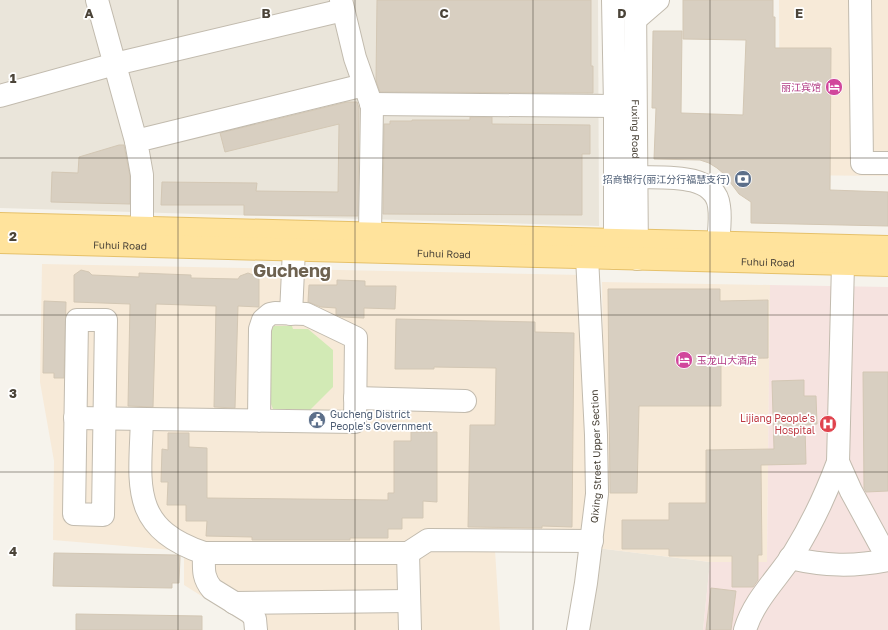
<svg xmlns="http://www.w3.org/2000/svg" width="888" height="630" font-family="'Golos Text','Noto Sans SC',sans-serif">
<rect width="100%" height="100%" fill="#f6f3ec"/>
<g fill="#eae5da">
<polygon points="0,0 598,0 599,226 0,208"/>
<polygon points="597,548 710,562 703,630 584,630"/>
</g>
<g fill="#f7ead8">
<polygon points="779,0 888,0 888,176 780,175"/>
<polygon points="42,264 582,275 588,457 583,549 495,550 500,630 251,630 251,627 184,585 184,551 53,540 54,461 40,382"/>
<polygon points="602,282 770,285 767,562 710,562 597,548 604,406"/>
</g>
<polygon fill="#f6e3e0" points="770,285 888,287 888,630 703,630 710,562 767,562"/>
<polygon fill="#d2eab5" points="274,326 292,326 293,329 308,329 333,350 333,387 309,411 292,409 273,409 271,404 271,331"/>
<g fill="#d8cfc1" stroke="#d3c7b4">
<polygon points="377,0 591,0 591,66 593,66 593,93 380,92 376,81"/>
<polygon points="683,0 773,0 773,17 775,17 775,48 831,48 830,190 888,192 888,226 751,223 751,202 739,194 724,174 717,168 709,163 700,160 654,159 656,108 652,108 653,31 682,31 681,113 743,115 746,40 683,39"/>
<polygon points="347,102 357,102 359,108 358,216 244,215 244,205 161,205 162,182 257,183 256,191 338,192 339,124 225,152 220,133"/>
<polygon points="470,117 492,117 492,124 590,125 590,154 582,154 582,215 383,214 384,124 390,124 390,121 412,121 412,120 470,120"/>
<polygon points="119,145 124,145 130,176 130,204 51,202 52,172 78,173 79,157"/>
<polygon points="81,270 89,272 92,275 139,277 139,273 191,275 191,278 238,279 240,276 248,273 256,276 259,279 259,307 238,306 235,408 214,407 216,306 156,304 153,407 128,406 130,304 74,302 74,275"/>
<polygon points="337,280 365,281 365,286 396,286 395,309 364,308 364,318 342,317 336,315 336,308 321,307 308,302 309,285 337,285"/>
<polygon points="608,289 720,289 720,301 768,300 768,358 721,359 721,406 639,406 637,493 610,493"/>
<polygon points="44,301 66,302 64,378 54,378 54,373 43,373"/>
<polygon points="396,319 535,322 535,332 574,333 572,527 542,526 542,528 468,527 470,425 495,425 496,368 434,367 434,369 395,369"/>
<polygon points="863,372 888,372 888,491 866,492 864,488"/>
<polygon points="804,380 804,396 816,396 817,424 805,425 806,464 761,465 762,555 758,555 758,580 753,587 732,587 732,556 669,556 669,549 622,549 622,520 669,520 669,503 706,503 706,450 774,449 772,381"/>
<polygon points="411,432 437,432 437,502 423,501 423,518 402,518 402,529 388,529 388,538 350,538 350,540 252,540 252,537 206,536 207,521 186,521 186,505 167,505 168,482 161,482 162,449 168,450 168,433 189,433 189,447 207,448 207,498 388,500 388,493 394,493 394,441 411,441"/>
<polygon points="54,553 176,555 180,556 179,583 172,583 172,588 53,586"/>
<polygon points="711,588 736,591 731,630 706,630"/>
<polygon points="76,614 202,616 202,630 76,630"/>
</g>
<g fill="none" stroke-linecap="round" stroke-linejoin="round">
<defs>
<g id="minor">
<polyline points="97,0 136,141"/>
<polyline points="341,0 355,58 372,106 370,233"/>
<polyline points="613,0 615,106 615,258"/>
<path id="s1" d="M635,0L637,259"/>
<polyline points="860,0 862,163 888,163"/>
<polyline points="636,19 658,0"/>
<polyline points="0,96 115,64 343,10"/>
<polyline points="371,104 615,106"/>
<path d="M637,177C661,178 715,172 719,206C721,218 719,231 718,243"/>
<polyline points="142,227 142,175 136,141 364,85"/>
<polyline points="291,314 294,249"/>
<polygon points="77,320 106,320 103,515 74,514"/>
<polyline points="355,398 465,401"/>
<path d="M75,418C169,419 262,421 355,422L356,338L306,314L275,313L270,314L263,320L260,329L259,421"/>
<path d="M142,419C140,484 129,528 204,553H408L428,540L592,541"/>
<polyline points="838,462 851,491 888,559"/>
<path d="M204,553C204,568 202,577 212,589L251,613L255,619L256,630"/>
<polyline points="408,553 410,630"/>
<path d="M790,558C825,566 853,567 888,560"/>
<polyline points="234,603 409,601"/>
<path id="s2" d="M578,630L586,583L597,494L596,435L587,257"/>
<path d="M745,630C754,600 777,579 794,553C812,524 826,494 838,462L843,264"/>
</g>
<g id="major">
<polyline points="0,224 888,247"/>
<path id="s3" d="M0,242L888,265"/>
</g>
</defs>
<use href="#minor" stroke="#c2bbae" stroke-width="24"/>
<use href="#major" stroke="#e6c16a" stroke-width="24"/>
<use href="#minor" stroke="#fff" stroke-width="22"/>
<use href="#major" stroke="#ffe39c" stroke-width="22"/>
</g>
<path fill="none" stroke="#4b4439" stroke-width="1" stroke-opacity="0.55" d="M178,0V630M355,0V630M533,0V630M710,0V630M0,158H888M0,315H888M0,472H888"/>
<defs>
<symbol id="hotel-disc" viewBox="-11 -11 22 22"><circle r="9.5" fill="#d1479c" stroke="#fff"/><path d="M-6-4.5h1.5V1H6V5H4.5V3h-9V5H-6ZM-4 0a1.8 1.8 0 1 1 3.6 0ZM.5 0V-2.5h3Q6-2.5 6 0Z" fill="#fff"/></symbol>
<symbol id="bank-disc" viewBox="-11 -11 22 22"><circle r="9.5" fill="#5c6f8a" stroke="#fff"/><path d="M-6-4H6V4H-6ZM0-2.3a2.3 2.3 0 1 0 0 4.6a2.3 2.3 0 1 0 0-4.6Z" fill="#fff"/></symbol>
<symbol id="civic-disc" viewBox="-11 -11 22 22"><circle r="9.5" fill="#5c6f8a" stroke="#fff"/><path d="M-.6-6.5H3V-4.5H.6V-3L4-1V1h2V6H-6V1h2V-1L-.6-3ZM-1.2 2.5V6h2.4V2.5Z" fill="#fff"/></symbol>
<symbol id="hospital-disc" viewBox="-11 -11 22 22"><circle r="9.5" fill="#e0444e" stroke="#fff"/><path d="M-5-5h3v3.5h4V-5h3V5h-3V1.5h-4V5h-3Z" fill="#fff"/></symbol>
</defs>
<g fill-rule="evenodd">
<use href="#hotel-disc" x="824" y="77" width="20" height="20"/>
<use href="#bank-disc" x="733" y="169" width="20" height="20"/>
<use href="#hotel-disc" x="674" y="350" width="20" height="20"/>
<use href="#civic-disc" x="307" y="410" width="20" height="20"/>
<use href="#hospital-disc" x="818" y="414" width="20" height="20"/>
</g>
<g text-anchor="middle" stroke-width="3.5" stroke-linejoin="round" paint-order="stroke">
<g font-size="10" fill="#b23c85" stroke="#fff" text-anchor="end">
<text x="821" y="91">丽江宾馆</text>
<text x="697" y="364" text-anchor="start">玉龙山大酒店</text>
</g>
<g font-size="10" fill="#4b4439" stroke="#fff">
<text dy="4" stroke="none"><textPath href="#s1" startOffset="129">Fuxing Road</textPath></text>
<text dy="4" stroke="none"><textPath href="#s3" startOffset="120">Fuhui Road</textPath></text>
<text dy="4" stroke="none"><textPath href="#s3" startOffset="444">Fuhui Road</textPath></text>
<text dy="4" stroke="none"><textPath href="#s3" startOffset="768">Fuhui Road</textPath></text>
<text dy="4" stroke="none"><textPath href="#s2" startOffset="175">Qixing Street Upper Section</textPath></text>
</g>
<g font-size="10" fill="#4e5e75" stroke="#fff" text-anchor="end">
<text x="730" y="183">招商银行(丽江分行福慧支行)</text>
<text x="330" y="418" text-anchor="start">Gucheng District<tspan x="330" dy="12">People's Government</tspan></text>
</g>
<g font-size="10" fill="#be3a42" stroke="#fff" text-anchor="end">
<text x="815" y="422">Lijiang People's<tspan x="815" dy="12">Hospital</tspan></text>
</g>
<g font-size="18" font-weight="bold" fill="#6e6250" stroke="#fff">
<text x="292" y="277">Gucheng</text>
</g>
</g>
<g font-size="13" text-anchor="middle" font-weight="bold" fill="#4b4439" stroke="#fff" stroke-width="3.5" stroke-linejoin="round" paint-order="stroke">
<text x="89" y="18">A</text>
<text x="266" y="18">B</text>
<text x="444" y="18">C</text>
<text x="622" y="18">D</text>
<text x="799" y="18">E</text>
<text x="13" y="83">1</text>
<text x="13" y="241">2</text>
<text x="13" y="398">3</text>
<text x="13" y="556">4</text>
</g>
</svg>
